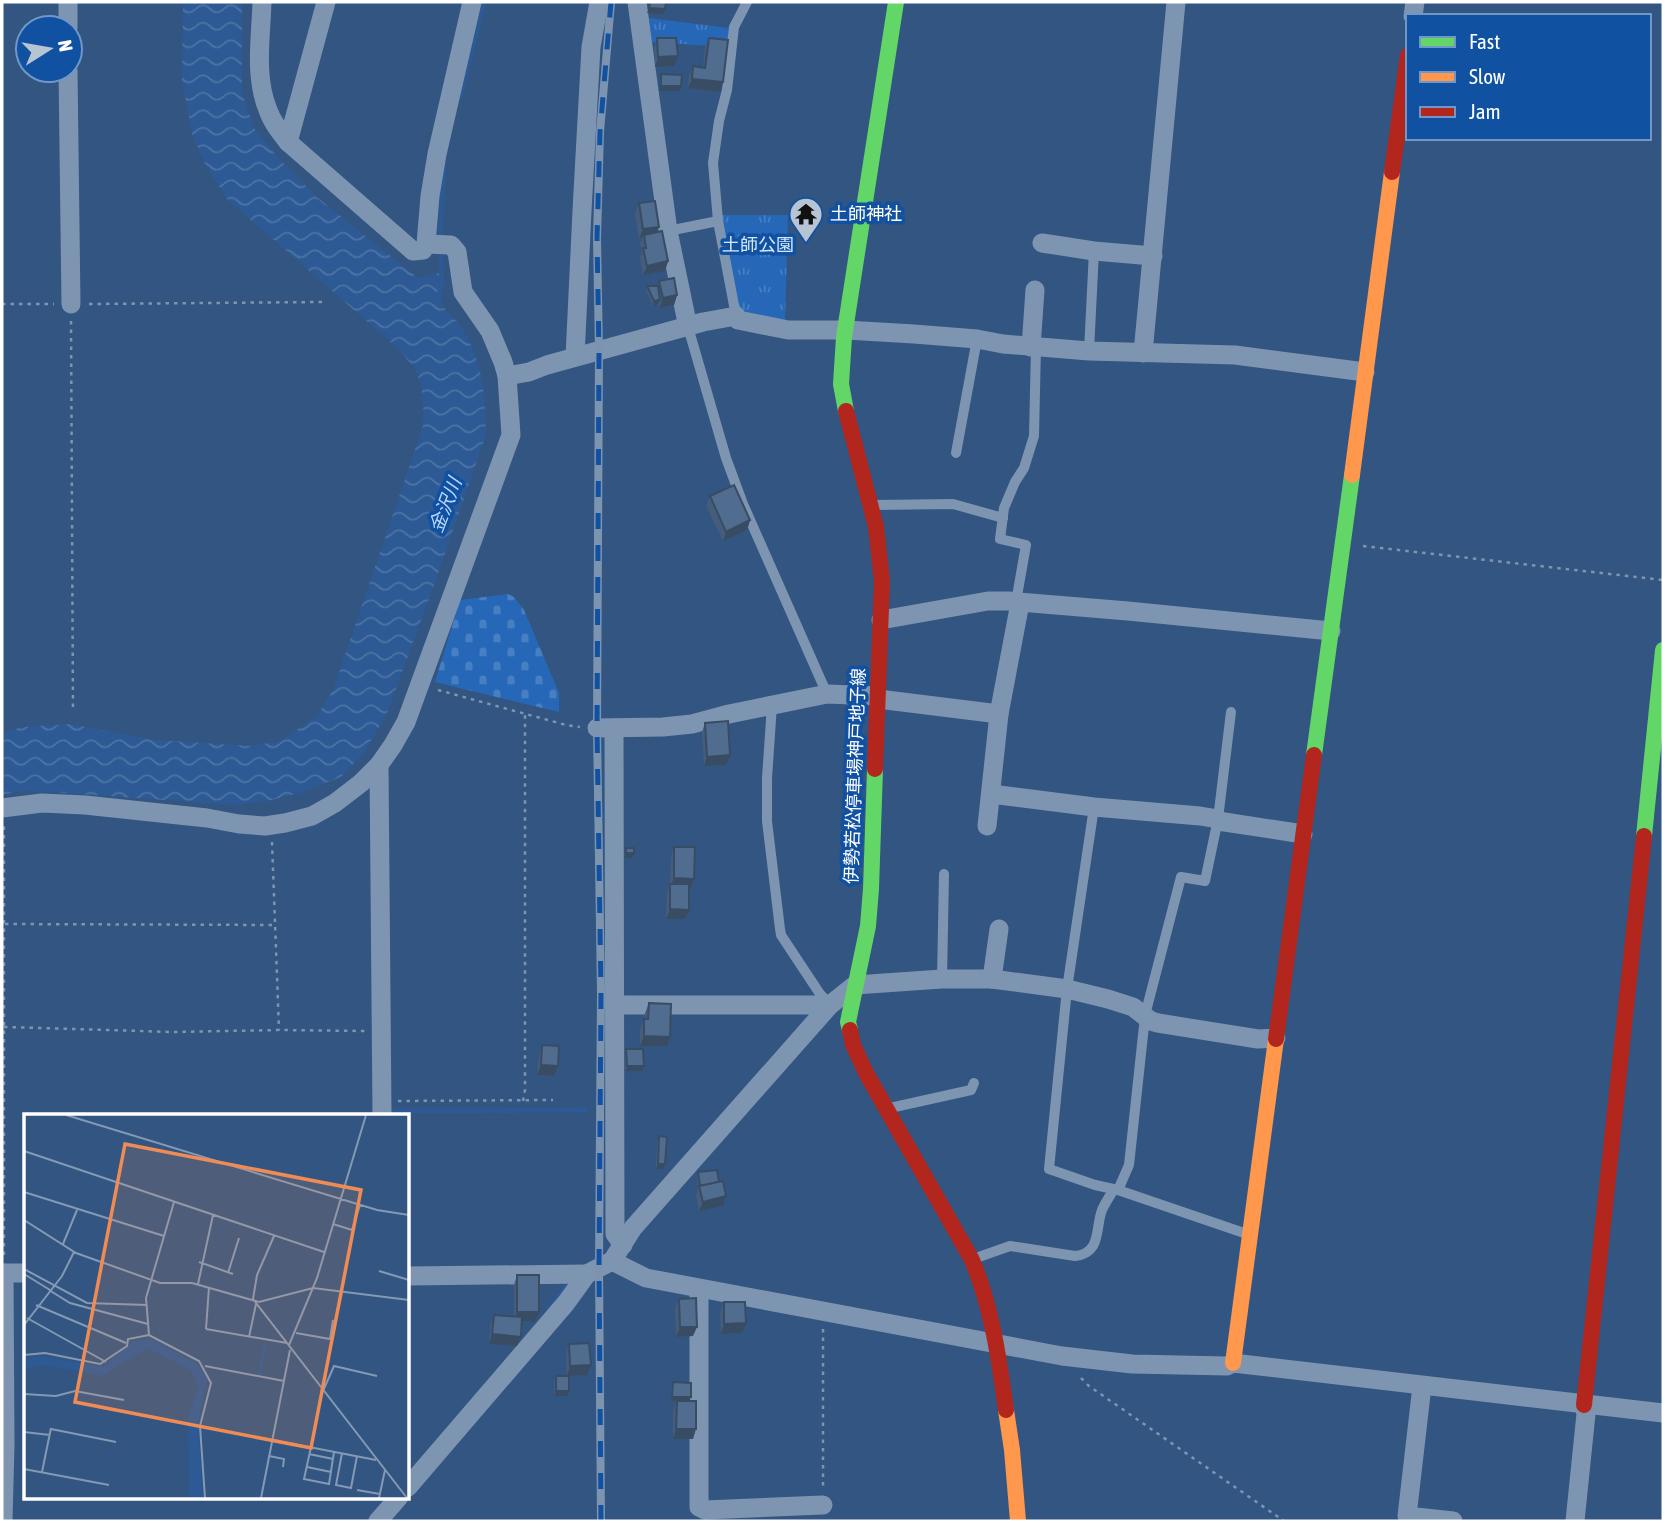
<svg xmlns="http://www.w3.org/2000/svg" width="1665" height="1523" font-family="'Asap Condensed','Noto Sans JP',sans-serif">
<defs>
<pattern id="grass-tufts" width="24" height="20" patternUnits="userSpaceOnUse" patternTransform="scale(1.75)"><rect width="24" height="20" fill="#2668b7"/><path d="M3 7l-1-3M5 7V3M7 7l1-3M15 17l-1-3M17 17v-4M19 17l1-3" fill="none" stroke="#477fc2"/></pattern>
<pattern id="cemetery-stones" width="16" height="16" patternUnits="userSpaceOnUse" patternTransform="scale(1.75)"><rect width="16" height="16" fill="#2668b7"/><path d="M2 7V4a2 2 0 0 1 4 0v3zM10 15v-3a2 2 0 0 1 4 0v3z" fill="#477fc2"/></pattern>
<pattern id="water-waves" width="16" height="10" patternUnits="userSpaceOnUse" patternTransform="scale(1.75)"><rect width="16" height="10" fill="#2d5a94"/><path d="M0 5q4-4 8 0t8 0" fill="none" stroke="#4c73a4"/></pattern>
</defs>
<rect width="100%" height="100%" fill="#325581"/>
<g fill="url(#grass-tufts)">
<polygon points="649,18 729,28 727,47 652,42"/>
<polygon points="720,215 788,215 785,323 740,314"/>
</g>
<polygon fill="url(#cemetery-stones)" points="508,594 514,597 524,610 559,693 559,712 435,682 460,600"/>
<path fill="url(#water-waves)" d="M183,2H242V93L254,128L282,162L318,198L418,278L440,273C440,283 438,298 443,306C448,314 456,319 461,327C482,357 488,403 485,438L433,588L387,713L365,751L341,777L300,793L267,801L237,805L51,792L21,791L2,795V732L24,727L70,724L155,740L251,746L280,741L316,717L333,690L423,426C424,406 424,383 413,366C407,359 400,352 394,345L228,200L205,164L192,134L182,80Z"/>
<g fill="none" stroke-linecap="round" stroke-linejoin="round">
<g stroke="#2d5a94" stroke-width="5">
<polyline points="460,97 484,2"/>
<polyline points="438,298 442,285 440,235 444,165"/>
<polyline points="391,1111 585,1110"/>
<polyline points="551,1306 566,1286"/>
</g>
<g stroke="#7e95b1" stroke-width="2.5" stroke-dasharray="3.5 5" stroke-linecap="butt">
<polyline points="2,304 54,304"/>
<polyline points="89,304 323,302"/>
<polyline points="71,321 73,711"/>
<polyline points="1363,546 1663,580"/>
<polyline points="438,690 566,725 580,727"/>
<polyline points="272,842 279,1030"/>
<polyline points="5,924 275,925"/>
<polyline points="4,1027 173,1032 279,1030 365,1031"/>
<polyline points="398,1101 553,1100"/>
<polyline points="523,1101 525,1090 525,713"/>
<polyline points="4,1255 4,825"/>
<polyline points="823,1329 823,1487"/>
<polyline points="1081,1378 1089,1386 1284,1521"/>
</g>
<g stroke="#7e95b1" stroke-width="10">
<polyline points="668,231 718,221"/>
<polyline points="736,316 718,221 713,163 719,121 727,90 734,27 747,2"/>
<polyline points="688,327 726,458 743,504 827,694"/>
<polyline points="1089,351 1094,251"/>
<polyline points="956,453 977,339"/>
<polyline points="873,505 953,504 1003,518"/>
<polyline points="1016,602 1026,545 1000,539 1004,508 1015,482 1024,468 1034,436 1036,347"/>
<polyline points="772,705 767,778 767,821 780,929 781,935 820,994 830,1004"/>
<polyline points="1094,807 1067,989 1049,1169 1095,1185 1118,1190 1247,1234"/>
<polyline points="942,979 944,874"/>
<polyline points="1145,1015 1181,877 1205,881 1218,819 1231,712"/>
<polyline points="890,1108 971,1090 974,1083"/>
<polyline points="1118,1190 1129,1165 1144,1026 1149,1019"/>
<path d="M973,1259L1010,1246L1075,1256C1102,1253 1095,1228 1102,1210C1105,1203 1110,1196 1114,1189"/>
</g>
<g stroke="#7e95b1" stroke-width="19">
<polyline points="68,2 68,28"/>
<polyline points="637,2 668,231 688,327"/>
<polyline points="1413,16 1415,2"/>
<polyline points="68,70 71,304"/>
<polyline points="288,142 326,2"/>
<polyline points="1042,243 1094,251 1153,256"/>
<polyline points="426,244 430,196 437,154 472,2"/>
<polyline points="1031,347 1035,290"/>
<polyline points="1143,353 1176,2"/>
<polyline points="575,357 582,211 591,47 599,2"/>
<polyline points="507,376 529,372 547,365 703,322 736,316 738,320 788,330 846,330 914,334 977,339 1003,344 1089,351 1235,355 1365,372"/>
<polyline points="881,620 988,601 1008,601 1128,611 1331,631"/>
<polyline points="878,699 999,714"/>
<polyline points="597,728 663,727 692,724 729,714 827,694 877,696"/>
<polyline points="614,728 615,1234 623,1245"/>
<polyline points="379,765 382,1115"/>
<polyline points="991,794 1094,807 1200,816 1218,819"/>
<path d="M2,808L42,803L85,805L207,818L239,824L265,826L285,823L312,816L335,803L361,783L379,765L393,745L406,722L511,435L507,376L503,362L490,331L463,292L457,252L451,245L426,244L423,250L413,251L288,142C280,132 272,122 268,110C254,76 261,37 262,2"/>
<polyline points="1218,821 1303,834"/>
<polyline points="987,826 999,714 1020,603"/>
<polyline points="992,979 999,929"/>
<polyline points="614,1005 830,1005"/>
<polyline points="612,1261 646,1278 1062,1356 1132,1364 1227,1366 1233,1363 1663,1413"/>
<polyline points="2,1273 26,1273"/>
<polyline points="408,1276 587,1274"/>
<polyline points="699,1289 699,1507 705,1510 823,1505"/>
<polyline points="1422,1386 1407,1516 1453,1521"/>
<polyline points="408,1487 566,1303 587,1274 612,1261 633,1228 830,1005 855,985 942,979 992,979 1067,989 1108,999 1133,1007 1151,1021 1158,1023 1258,1039 1276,1038"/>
<polyline points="3,1521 5,1445 4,1273"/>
<polyline points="378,1521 399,1497"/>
<polyline points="1575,1521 1586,1414 1584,1405"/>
</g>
<g stroke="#63d668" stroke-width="16">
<polyline points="846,411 841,384 844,337 896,2"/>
<polyline points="1314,755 1352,475"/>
<polyline points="1644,836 1663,650"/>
<polyline points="850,1030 848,1022 868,926 871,889 875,769"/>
</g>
<g stroke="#ff974d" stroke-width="16">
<polyline points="1352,475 1392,172"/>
<polyline points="1233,1363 1276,1039"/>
<polyline points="1006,1410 1012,1450 1018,1521"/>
</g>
<g stroke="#b3261e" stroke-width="16">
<polyline points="1392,172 1408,55"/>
<polyline points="846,411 876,527 882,581 875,769"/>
<path d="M850,1030L853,1045L866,1073L972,1260C992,1308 999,1359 1006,1410"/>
<polyline points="1276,1039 1314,755"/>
<polyline points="1584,1405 1644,836"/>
</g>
<defs>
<polyline id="rail" points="601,1521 599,1267 601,993 597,728 599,352 597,238 600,132 611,2"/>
</defs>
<use href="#rail" stroke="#7d94b0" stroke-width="8"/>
<use href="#rail" stroke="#1151a2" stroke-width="5" stroke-dasharray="16" stroke-linecap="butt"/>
</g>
<g fill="#455d7b">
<polygon points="657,38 674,66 655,67 654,48"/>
<polygon points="709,38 720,92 688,88 689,76 693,66 703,67 705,47"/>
<polygon points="639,203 657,232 668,261 665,271 643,275 640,258 642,252 640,244 642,238 639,239 635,213"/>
<polygon points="659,281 677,295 674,305 659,308 658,304 653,306 646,291 647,286 658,286"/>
<polygon points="710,496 750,520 747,530 723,541 706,506"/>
<polygon points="705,723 726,765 704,766 702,732"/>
<polygon points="674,847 694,879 691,888 689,888 685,919 666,919 667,893 670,884 671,857"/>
<polygon points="649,1003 667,1046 640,1046 640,1029 644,1019 645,1019 645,1013"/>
<polygon points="542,1045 558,1066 554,1076 537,1075 539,1055"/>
<polygon points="626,1049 644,1066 642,1071 625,1071 625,1054"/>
<polygon points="659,1136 665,1164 664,1169 656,1169 657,1141"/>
<polygon points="698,1172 723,1206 699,1211 696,1196 698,1189 697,1177"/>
<polygon points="517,1275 539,1312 535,1322 522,1322 517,1346 489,1344 490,1325 494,1315 514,1317 514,1285"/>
<polygon points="679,1299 693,1336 676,1337 675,1308"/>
<polygon points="724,1302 742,1333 721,1334 720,1312"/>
<polygon points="569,1344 591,1365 587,1375 569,1376 569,1391 568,1396 554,1396 554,1381 556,1376 567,1376 566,1354"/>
<polygon points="673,1382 691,1397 689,1401 693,1439 673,1439 673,1411 676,1402 671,1401 671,1387"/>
</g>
<g fill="#384c64">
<polygon points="649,8 665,9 663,14 647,13"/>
<polygon points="678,56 674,66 655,67 658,57"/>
<polygon points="692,79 723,82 720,92 688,88"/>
<polygon points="661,86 681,86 680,91 659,91"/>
<polygon points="659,227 656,236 644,235 642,238 639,239 643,229"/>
<polygon points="668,261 665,271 643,275 647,266"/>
<polygon points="677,295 674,305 659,308 663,298"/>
<polygon points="660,300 658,304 653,306 654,301"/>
<polygon points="750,520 747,530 723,541 726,532"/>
<polygon points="730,755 726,765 704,766 707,757"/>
<polygon points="626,853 634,853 632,858 625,858"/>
<polygon points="674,878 694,879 691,888 670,888"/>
<polygon points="670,909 689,910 685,919 666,919"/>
<polygon points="644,1036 670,1037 667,1046 640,1046"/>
<polygon points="541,1065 558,1066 554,1076 537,1075"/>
<polygon points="627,1066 644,1066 642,1071 625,1071"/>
<polygon points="658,1164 665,1164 664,1169 656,1169"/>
<polygon points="726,1196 723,1206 699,1211 703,1202"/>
<polygon points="517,1312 539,1312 535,1322 514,1321"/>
<polygon points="746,1323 742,1333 721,1334 724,1324"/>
<polygon points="680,1327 697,1327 693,1336 676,1337"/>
<polygon points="492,1334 521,1337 517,1346 489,1344"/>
<polygon points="591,1365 587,1375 567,1376 570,1366"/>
<polygon points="556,1391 569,1391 568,1396 554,1396"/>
<polygon points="672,1397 691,1397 689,1402 671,1401"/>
<polygon points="676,1429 696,1429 693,1439 673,1439"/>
</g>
<g fill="#506c8f" stroke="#384c64" stroke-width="2">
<polygon points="650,2 666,2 665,9 649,8"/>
<polygon points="657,38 676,38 678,56 658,57"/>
<polygon points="709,38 728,40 723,82 692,79 693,66 705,68"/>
<polygon points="661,74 682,75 681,86 661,86"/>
<polygon points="655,201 659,227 643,229 639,203"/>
<polygon points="662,231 668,261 647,266 643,248 646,248 644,235"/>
<polygon points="674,278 677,295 663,298 659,281"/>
<polygon points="647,286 658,286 660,300 654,301"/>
<polygon points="734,485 750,520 726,532 710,496"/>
<polygon points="728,721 730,755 707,757 705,723"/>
<polygon points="674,847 695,847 694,879 674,878"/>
<rect x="626" y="848" width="8" height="5"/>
<polygon points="670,884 689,884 689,910 670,909"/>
<polygon points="649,1003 671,1004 670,1037 644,1036 644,1019 648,1019"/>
<polygon points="542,1045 559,1046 558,1066 541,1065"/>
<polygon points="626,1049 643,1049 644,1066 627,1066"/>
<polygon points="659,1136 667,1137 665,1164 658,1164"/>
<polygon points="717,1170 719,1182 700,1186 698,1172"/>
<polygon points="723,1181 726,1196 703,1202 699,1186"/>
<rect x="517" y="1275" width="22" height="37"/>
<polygon points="696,1298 697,1327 680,1327 679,1299"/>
<polygon points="724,1302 745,1302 746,1323 724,1324"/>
<polygon points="494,1315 522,1317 521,1337 492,1334"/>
<polygon points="589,1343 591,1365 570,1366 569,1344"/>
<rect x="556" y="1376" width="13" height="15"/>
<polygon points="673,1382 691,1383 691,1397 672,1397"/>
<polygon points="677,1401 696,1401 696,1429 676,1429"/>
</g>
<defs>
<symbol id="temple-pin" viewBox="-11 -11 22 30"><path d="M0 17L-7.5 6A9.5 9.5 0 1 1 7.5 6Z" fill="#b7c4d3" stroke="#1151a2"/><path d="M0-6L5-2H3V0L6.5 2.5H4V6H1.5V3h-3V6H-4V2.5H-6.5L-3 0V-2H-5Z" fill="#111"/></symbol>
</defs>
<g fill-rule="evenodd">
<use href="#temple-pin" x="787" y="195" width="38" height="52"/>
</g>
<g text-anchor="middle" stroke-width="7" stroke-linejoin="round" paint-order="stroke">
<g font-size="18" fill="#fff" stroke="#1151a2" text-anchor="start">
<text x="830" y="220">土師神社</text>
</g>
<g font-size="18" fill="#d4e7fe" stroke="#1151a2">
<text x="758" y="251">土師公園</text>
</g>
<g font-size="18" fill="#fff" stroke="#1151a2">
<text transform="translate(855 776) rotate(-88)" y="6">伊勢若松停車場神戸地子線</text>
</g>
<g font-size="19" font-style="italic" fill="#b8d7fb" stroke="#1151a2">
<text transform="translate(445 505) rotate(-69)" y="7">金沢川</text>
</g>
</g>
<g transform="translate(24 1114)">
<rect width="385" height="385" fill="#325581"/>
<path d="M127,225L173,250L183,265L174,309L179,384H165L164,306L174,272L168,257L124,234L78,262L22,251L0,255V245L15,242L79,253L107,228Z" fill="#2d5a94"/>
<path fill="none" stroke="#2d5a94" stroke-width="3.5" d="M235,261L241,231"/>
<path fill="none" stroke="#8499b3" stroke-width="2" d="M42,1L353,96L385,101M0,37L300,138M0,78L140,122M0,106L52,139L136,169H168L235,188L289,174L385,186M309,110L328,116L336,91M250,122L233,161L229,185L383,384M39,130L53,96M175,148L209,160M0,155L63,189L123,191M355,157L385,166M204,159L215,124M0,160L26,176M174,170L189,101M25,176L46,189L124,210M12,191L102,229M3,204L82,248M0,211L38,162L50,138M182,215L263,229M182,215L185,173M272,219L306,225L309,206M125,221L122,184L150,88M225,223L232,190M265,231L293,164L342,1M0,241L21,239L76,250L103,232L104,225L125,221L175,247L187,269L176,312L181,384M181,252L260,267M299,277L310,252L353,262M0,280L32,282L51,277L100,286M27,315L92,328M0,318L26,321M249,326L352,346M287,333L280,365L305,370L310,338M318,339L312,371L327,374L333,342M285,340L309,345M245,342L260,345L259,353M283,353L307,358M0,355L85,371M18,358L27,314M333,376L356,380M237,384L266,236M355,384L361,356"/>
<path fill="#ef8b55" fill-opacity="0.15" stroke="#ef8b55" stroke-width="3.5" d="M101,30L337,76L287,334L51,288Z"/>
<rect width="385" height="385" fill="none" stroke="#fff" stroke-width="3.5"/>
</g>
<rect width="1665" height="1523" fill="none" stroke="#ffffff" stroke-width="7"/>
<rect x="1406" y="14" width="245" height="126" fill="#1151a2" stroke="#7097c7" stroke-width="2"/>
<rect x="1420" y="37" width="35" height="10" fill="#63d668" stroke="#7097c7" stroke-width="2"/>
<text x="1469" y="49" font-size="21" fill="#ffffff">Fast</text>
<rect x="1420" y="72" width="35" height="10" fill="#ff974d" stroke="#7097c7" stroke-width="2"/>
<text x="1469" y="84" font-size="21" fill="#ffffff">Slow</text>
<rect x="1420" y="107" width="35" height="10" fill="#b3261e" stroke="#7097c7" stroke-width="2"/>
<text x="1469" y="119" font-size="21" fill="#ffffff">Jam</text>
<g transform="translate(49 49) rotate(79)"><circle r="33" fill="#1151a2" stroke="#7097c7" stroke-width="2"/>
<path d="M0-5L12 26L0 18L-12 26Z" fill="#b7c4d3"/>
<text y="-10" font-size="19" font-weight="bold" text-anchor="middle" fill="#ffffff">N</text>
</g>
</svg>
